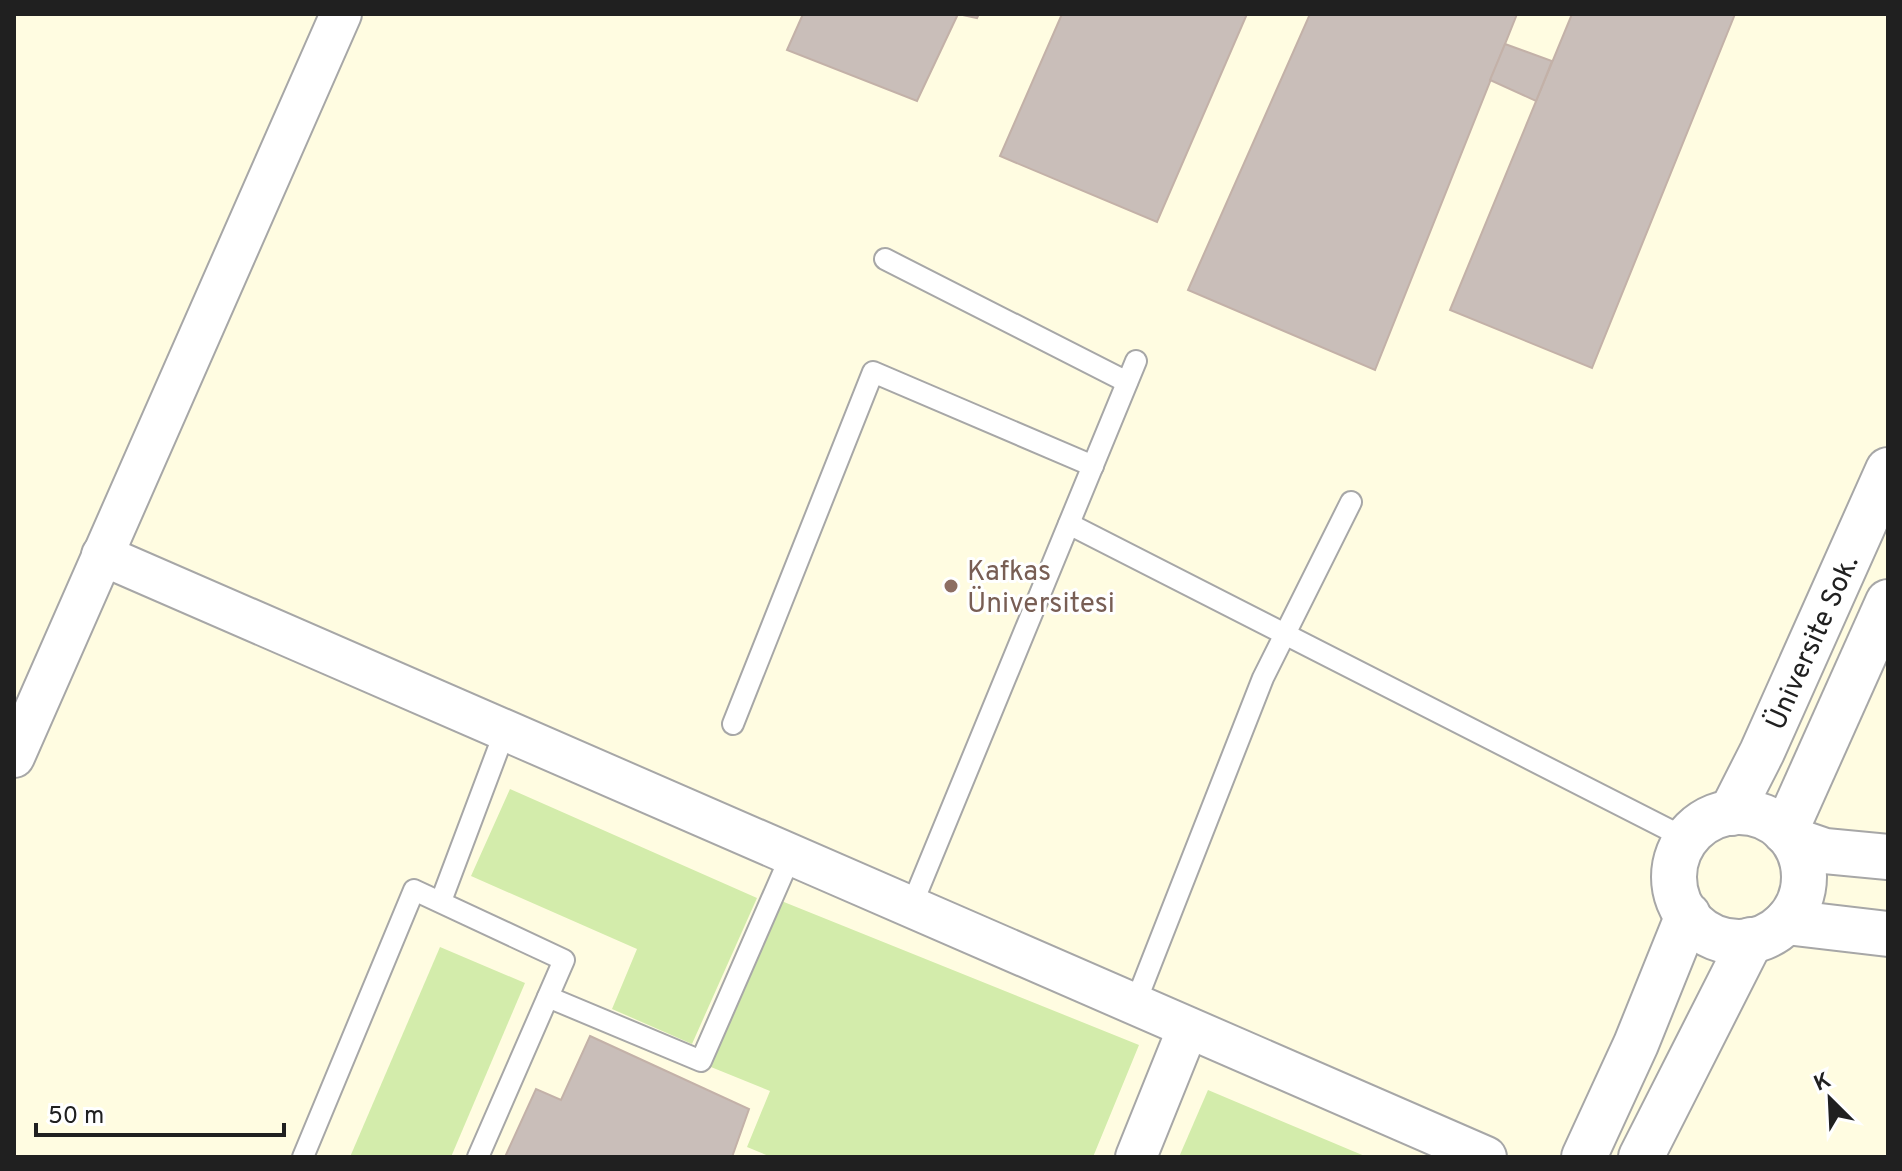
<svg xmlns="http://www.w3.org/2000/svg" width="1902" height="1171" font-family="Overpass,sans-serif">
<rect width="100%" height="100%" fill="#f1ece6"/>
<rect fill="#fffce1" x="14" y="14" width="1874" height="1143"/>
<g fill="#d3ecab">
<polygon points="510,789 757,898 692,1044 612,1009 637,949 471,876"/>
<polygon points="774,898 1139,1045 1093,1157 771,1157 747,1147 770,1091 706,1065"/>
<polygon points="440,947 525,983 451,1157 350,1157"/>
<polygon points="1208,1090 1367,1157 1179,1157"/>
</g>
<g fill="#c9beb9" stroke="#c3b1a8" stroke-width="2">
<polygon points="803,14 979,14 977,18 958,14 917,101 787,50"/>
<polygon points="1062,14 1247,14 1157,222 1000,156"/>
<polygon points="1310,14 1517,14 1375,370 1188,290"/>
<polygon points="1572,14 1735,14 1592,368 1450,310"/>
<polygon points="1505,44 1552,61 1536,101 1490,80"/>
<polygon points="590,1036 749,1109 732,1157 505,1157 536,1089 561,1100"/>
</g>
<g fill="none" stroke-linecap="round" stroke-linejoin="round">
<defs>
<g id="service">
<polyline points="885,259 1127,382"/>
<polyline points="1069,524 1687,839"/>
<polyline points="733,724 873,372 1093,466"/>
<polyline points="441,901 505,731"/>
<polyline points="911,907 1136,361"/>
<polyline points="548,997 701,1061 791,855"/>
<polyline points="1135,1004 1263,678 1351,502"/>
<polyline points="303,1157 414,890 564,960 478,1157"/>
</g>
<g id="minor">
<polyline points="102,555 1486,1157"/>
<polyline points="14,757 341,14"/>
<polyline points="1136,1157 1188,1028"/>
</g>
<g id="tertiary">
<circle cx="1739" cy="877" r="65"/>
<polyline points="1731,813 1762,752 1888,470"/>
<polyline points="1785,832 1888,602"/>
<polyline points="1793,840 1825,851 1888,857"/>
<polyline points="1786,922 1888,934"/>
<polyline points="1584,1157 1636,1044 1688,915"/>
<polyline points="1641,1157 1751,940"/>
</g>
</defs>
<use href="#service" stroke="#a7a7a7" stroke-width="24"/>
<use href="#minor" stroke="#a7a7a7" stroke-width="44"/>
<use href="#tertiary" stroke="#a7a7a7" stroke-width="48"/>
<use href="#service" stroke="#fff" stroke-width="20"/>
<use href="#minor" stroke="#fff" stroke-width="40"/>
<use href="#tertiary" stroke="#fff" stroke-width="44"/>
</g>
<circle fill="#8d6e63" stroke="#fff" stroke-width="3" cx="951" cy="586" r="8"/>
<g text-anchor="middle" stroke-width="6" stroke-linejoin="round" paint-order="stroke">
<g font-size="28" fill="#785e54" stroke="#fff" text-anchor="start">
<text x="967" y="580">Kafkas<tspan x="967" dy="32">Üniversitesi</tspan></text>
</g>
<g font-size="28" fill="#202020" stroke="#fff">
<text transform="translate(1811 642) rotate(-66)" y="10">Üniversite Sok.</text>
</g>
</g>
<rect width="1902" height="1171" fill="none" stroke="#202020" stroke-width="32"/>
<g transform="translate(1830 1099) rotate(336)" stroke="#ffffff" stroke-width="6" paint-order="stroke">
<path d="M0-6L14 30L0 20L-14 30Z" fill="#202020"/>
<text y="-12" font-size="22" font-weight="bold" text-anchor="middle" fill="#202020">K</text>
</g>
<path d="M36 1123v12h248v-12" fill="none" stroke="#202020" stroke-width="4"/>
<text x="48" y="1123" font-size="24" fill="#202020" stroke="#ffffff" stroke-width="6" paint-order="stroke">50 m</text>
</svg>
